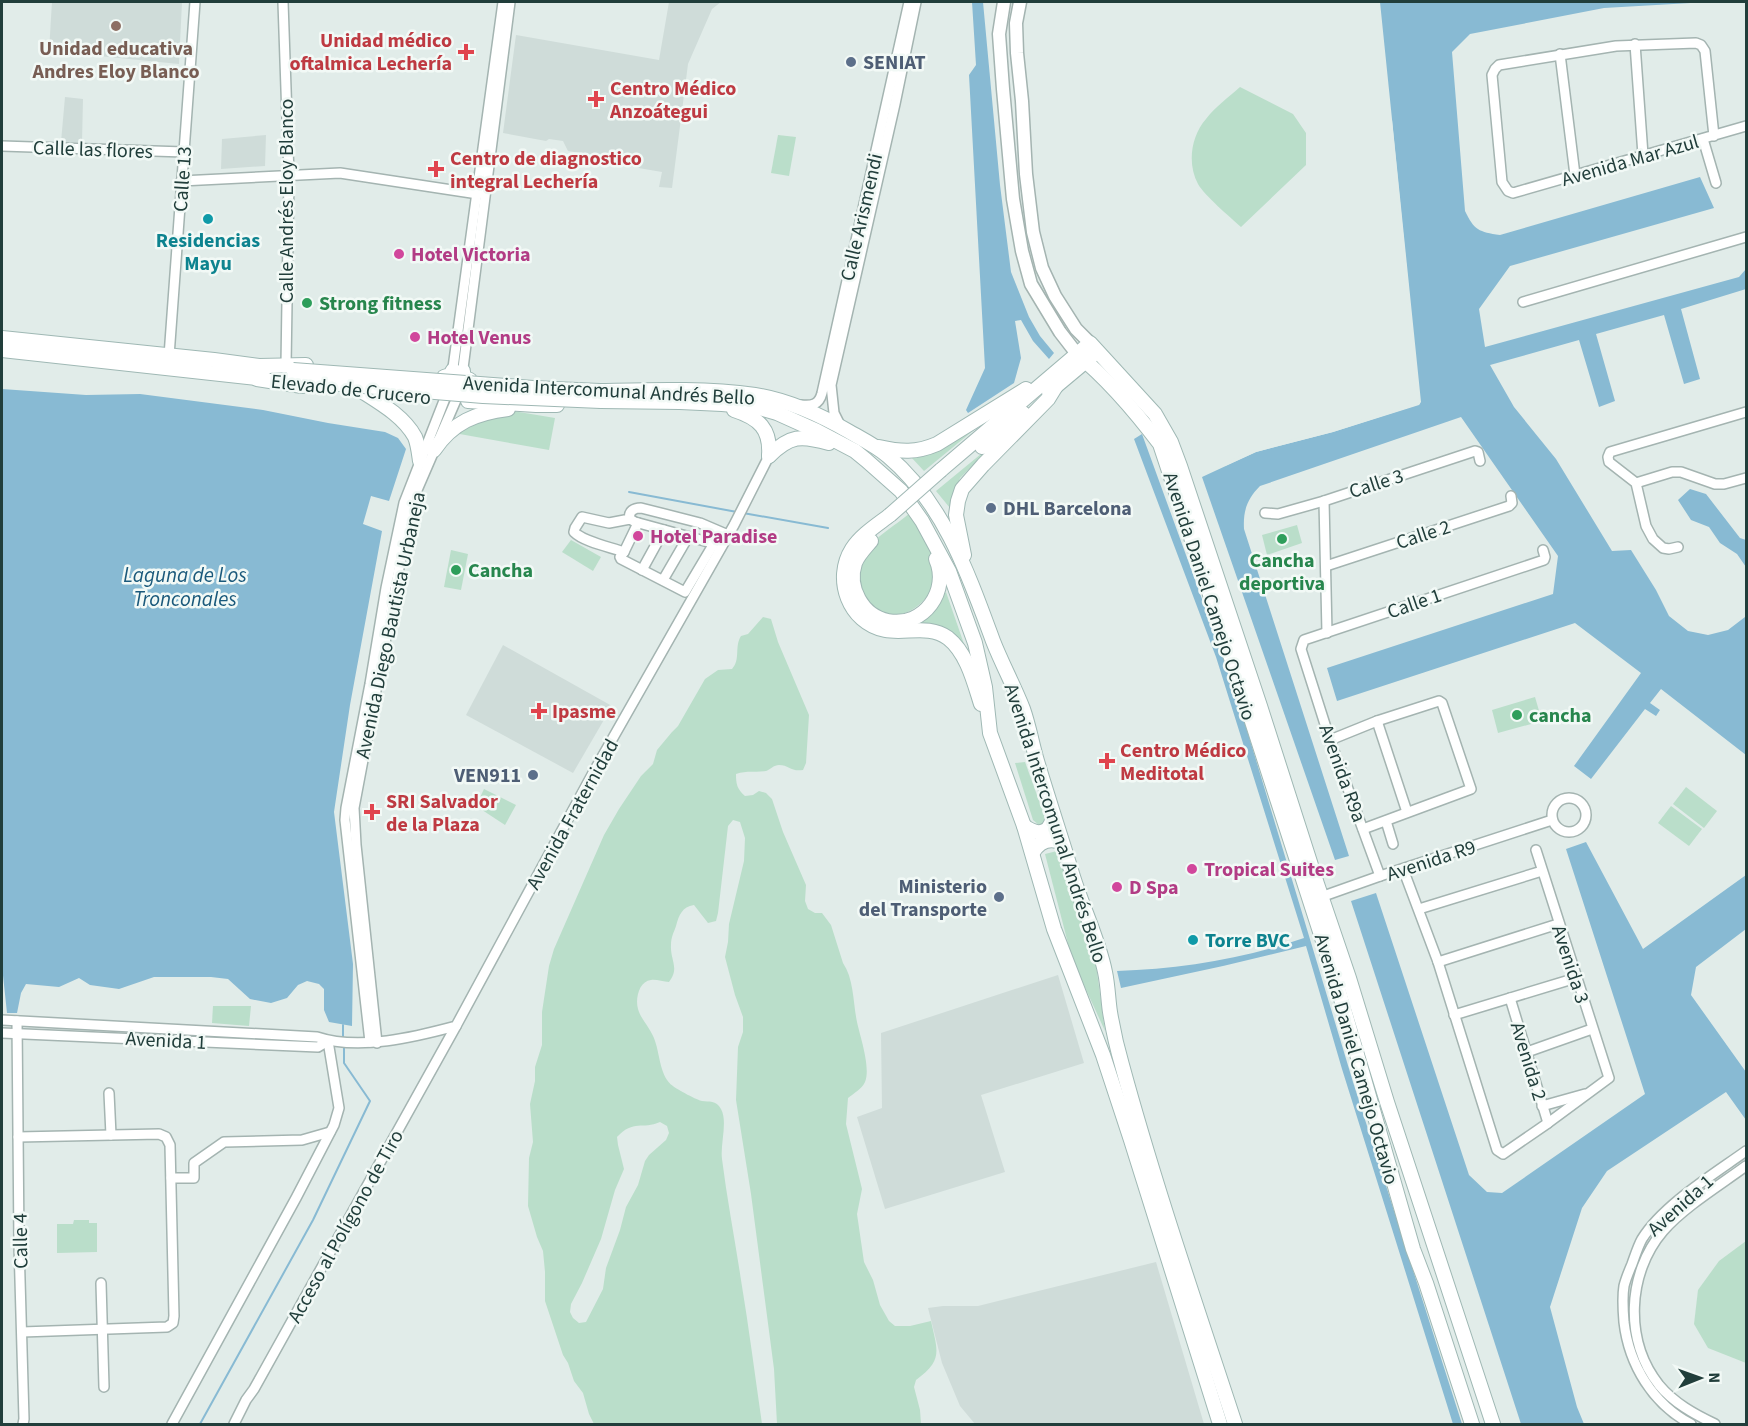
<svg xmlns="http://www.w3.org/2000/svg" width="1748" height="1426" font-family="'Source Sans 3',sans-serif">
<rect width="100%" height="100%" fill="#e1ece9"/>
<g fill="#cfdcd9">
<polygon points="52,2 182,2 179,64 49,51"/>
<polygon points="669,2 721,2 712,9 688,64 672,188 659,187 662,172 609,163 610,158 568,151 563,141 549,139 546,141 503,133 516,35 659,60"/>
<polygon points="65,97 83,99 82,142 61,142"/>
<polygon points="266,135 265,166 221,169 222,139"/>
<polygon points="503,645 612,706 573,773 466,715"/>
<polygon points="1058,975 1084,1063 981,1095 1005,1172 885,1209 857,1117 882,1108 881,1033"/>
<polygon points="1156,1262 1204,1424 975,1424 960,1406 942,1363 928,1308 943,1306 978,1306"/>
</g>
<g fill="#badeca" fill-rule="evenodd">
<path d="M1240,87L1293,114L1306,133V165L1241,227C1230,217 1204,195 1198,184C1187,164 1191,136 1206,119C1215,107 1229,97 1240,87Z"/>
<polygon points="778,135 796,137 789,176 771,173"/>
<polygon points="513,411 555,418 549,450 454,433 473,419"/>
<polygon points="991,416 924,471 911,457"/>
<polygon points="998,440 960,478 950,508 936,491"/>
<path d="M910,513C919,529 932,548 934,567C940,607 885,634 865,599C860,591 858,587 858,578C859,571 858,562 862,556C873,537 894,527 910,513Z"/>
<polygon points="1297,525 1302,543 1267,555 1262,535"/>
<polygon points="571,540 601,557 593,571 562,552"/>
<polygon points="451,550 468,554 461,590 444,587"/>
<polygon points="946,592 964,644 940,627 916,623 934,609"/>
<path d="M763,617L771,619L778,642L809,715L806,763L803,770C791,772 789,765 779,765C774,765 771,769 766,771C756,773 747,770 736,774C736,784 737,789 745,796L753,795L759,791L766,793L772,799L783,832L806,885L805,901L808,909L815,913H822L831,925L843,963C854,979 853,1003 857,1022C860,1036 871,1068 865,1082C862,1089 854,1093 848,1098L846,1124L862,1189L857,1214L864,1262L873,1280L880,1305L889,1321L895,1326H910L931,1321C937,1350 944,1360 916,1380L914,1387L920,1410L921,1424H777L774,1369L751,1194L736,1100L738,1047L743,1032V1017L735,995L725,957L728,942L729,924L744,861L745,838L740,822L733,820L728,826L718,913L716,921L708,923L694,905C682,907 679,915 676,926C674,932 671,937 671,945C670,960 680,968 669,982C663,982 656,979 651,980C639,981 635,999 638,1009C640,1018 652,1030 655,1041C660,1055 660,1077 673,1086C676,1089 699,1101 702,1101C709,1102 716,1100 721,1109C728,1122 720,1144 722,1159C727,1199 735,1240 741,1280C749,1328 755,1376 762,1424H594L589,1414L583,1393L574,1381L568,1363L563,1355L545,1301V1272L543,1251L537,1237L528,1206L529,1158L533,1142L530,1104L535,1081V1067L542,1045V1012L549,966L554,949L604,835L619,809L641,776L653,764L657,750L672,732L678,726L705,679L718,670L732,669C741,659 734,647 741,636L748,634ZM660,1122L667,1126L669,1133L666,1140L649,1155L645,1161L638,1185L626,1207L620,1230L606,1268L603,1289L586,1322L579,1323L573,1318L570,1312L571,1304L582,1283L601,1239L615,1190L624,1169L618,1145L617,1137C634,1119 642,1130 660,1122Z"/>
<polygon points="1535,697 1542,721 1498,733 1492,710"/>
<polygon points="1025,762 1046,820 1040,826 1033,820 1015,763"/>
<polygon points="1686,787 1717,811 1704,828 1673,804"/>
<polygon points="484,789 516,805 505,825 476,806"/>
<polygon points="1671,806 1702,829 1689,846 1658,823"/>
<polygon points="1057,851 1095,957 1105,1031 1072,959 1045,854"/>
<polygon points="213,1006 251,1006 249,1026 212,1023"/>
<polygon points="74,1220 89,1220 89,1223 97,1223 97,1252 57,1253 57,1224 73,1224"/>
<polygon points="1746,1241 1746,1363 1708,1348 1694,1324 1698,1290 1719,1261"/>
</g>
<g fill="#88bad3">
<polygon points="972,2 983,2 1000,185 1011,272 1029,317 1040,336 1054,353 1049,359 1033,341 1021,320 1015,321 1021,358 1014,383 968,413 966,410 985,368 969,75 976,65"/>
<path d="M1380,2H1708L1604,8L1470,34L1452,52L1465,211C1474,230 1479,232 1500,235L1700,177L1714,208L1510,266L1479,309L1485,347L1739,277L1746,269V289L1681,309L1700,379L1684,384L1664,315L1596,334L1615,401L1599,407L1579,340L1490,365L1514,407L1556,459L1612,551L1631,550L1656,590L1669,616L1688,631L1708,635L1728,630L1745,617L1746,613V755L1661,689L1650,703L1660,710L1656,716L1645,709L1591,779L1574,766L1641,673L1575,623L1337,701L1327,668L1553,594L1558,556L1461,417L1260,486C1247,499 1243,511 1244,529L1349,856L1335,860L1202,477L1256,452L1333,432L1419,405L1421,402Z"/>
<polygon points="2,389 86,395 140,394 263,410 328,423 385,432 398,438 406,449 389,501 371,496 363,524 382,531 350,705 334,812 353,964 352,1026 329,1022 324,1010 324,989 319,984 307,981 298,985 287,998 271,1003 250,999 228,979 211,977 154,977 119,989 90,985 79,978 59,987 26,984 21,993 17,1013 7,1013 2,966"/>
<path d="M1142,434L1234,687L1353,1082L1462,1424H1453L1342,1069L1306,946L1223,966L1121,988L1117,971C1180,969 1244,959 1304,938L1216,657L1134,439Z"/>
<polygon points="1690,489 1706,494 1740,538 1746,540 1746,567 1737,554 1720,543 1709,527 1691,520 1678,500"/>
<polygon points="1586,842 1643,949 1746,875 1746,929 1696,967 1691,995 1746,1072 1746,1120 1726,1092 1607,1171 1582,1208 1550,1307 1577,1407 1584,1424 1521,1424 1351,901 1376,893 1469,1175 1487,1192 1502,1193 1645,1094 1566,849"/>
</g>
<polygon fill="#e1ece9" points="1389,120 1392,120 1420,404 1333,432 1256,452 1225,466 1224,463 1255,449 1332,429 1418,402"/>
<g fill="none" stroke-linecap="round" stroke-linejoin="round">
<g stroke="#88bad3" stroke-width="2">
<polyline points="629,492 737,512"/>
<polyline points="743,513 828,528"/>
<polyline points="343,1025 343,1040"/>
<polyline points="200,1424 313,1220 370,1101 344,1063 344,1045"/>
</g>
<defs>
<g id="minor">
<polyline points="283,2 289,176 286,365"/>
<polyline points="1635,44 1643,155"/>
<polyline points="1560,54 1575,175"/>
<polyline points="1714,136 1705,51 1701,45 1696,43 1616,46 1499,65 1495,69 1492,75 1502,182 1508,191 1513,193 1746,126"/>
<polyline points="1703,139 1716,183"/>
<polyline points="2,146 184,152"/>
<polyline points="181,181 340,173 478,194"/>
<polyline points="1523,302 1746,237"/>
<polyline points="169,356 195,2"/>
<polyline points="452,375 503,2"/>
<polyline points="462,376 510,2"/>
<path d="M801,405C812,406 819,405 822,393L909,2"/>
<polyline points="841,427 834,413 831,385 895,104 916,2"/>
<polyline points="1636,483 1672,472 1681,472 1715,484 1724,484 1746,478"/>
<polyline points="1324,501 1327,633"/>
<polyline points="1265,513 1278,514 1324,501 1475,451 1478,452 1480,461"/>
<path d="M630,519L609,523L582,517L575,528L574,532C584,542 610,547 624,552L620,557L621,559L685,592L713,545L712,543L635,522L630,519C628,511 634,508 641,508L700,523L728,535"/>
<polyline points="1678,547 1669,549 1663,548 1653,539 1646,526 1636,483 1609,462 1608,457 1610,452 1746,412"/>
<polyline points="624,552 638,523"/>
<polyline points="1326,566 1509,506 1512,503 1511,496"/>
<polyline points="642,570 664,530"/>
<polyline points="663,580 688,537"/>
<polyline points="1377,721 1407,812"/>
<polyline points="1330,740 1377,721 1439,701 1442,703 1471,789 1363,829"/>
<circle cx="1569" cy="815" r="17"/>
<polyline points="1386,821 1393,844"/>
<polyline points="1403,869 1438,962 1497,1150 1503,1154 1548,1123 1609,1078 1536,850"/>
<polyline points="1380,876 1330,740 1301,649 1304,640 1544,560 1545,557 1543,550"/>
<polyline points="1318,898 1380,876 1552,820"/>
<polyline points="1419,909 1542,871"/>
<polyline points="1438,962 1558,924"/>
<polyline points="1510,998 1548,1123"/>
<polyline points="1454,1015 1576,978"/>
<path d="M2,1020L317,1037C359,1051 415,1037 456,1026L593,773L734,525L769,456"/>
<polyline points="17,1021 19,1245 24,1419 23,1424"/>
<polyline points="2,1033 318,1047 328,1041"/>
<polyline points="370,1042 345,820 346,808 370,684 386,588 404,503 449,388"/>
<polyline points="377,1043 356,845 354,808 411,504 456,400 459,389"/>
<polyline points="1527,1052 1592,1029"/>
<polyline points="109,1093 111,1135"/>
<polyline points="1542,1106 1585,1094"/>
<polyline points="18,1137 159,1134 166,1137 170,1145 174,1316 173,1323 167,1327 22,1332"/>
<polyline points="171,1178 194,1178 194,1163 224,1142 302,1140 330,1132"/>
<polyline points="101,1283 104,1387"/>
<polyline points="172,1424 296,1198 334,1125 339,1108 328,1041"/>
<polyline points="234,1424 246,1400 254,1389 456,1026"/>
<path d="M1691,1424C1653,1404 1629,1365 1624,1322C1623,1310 1622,1298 1624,1286C1626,1278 1629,1271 1632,1264C1635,1256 1638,1246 1642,1239C1663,1205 1714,1174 1746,1151"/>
<path d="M1715,1424C1694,1414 1674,1403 1659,1385C1624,1341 1627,1273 1663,1231C1684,1207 1720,1185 1746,1166"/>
</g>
<g id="tertiary">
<polyline points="1004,2 999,34 1003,89 1013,199 1022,251 1031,284 1060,332 1077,354"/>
<polyline points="1020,2 1016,23 1017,53 1022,101 1026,174 1033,232 1042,268 1055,296 1076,329 1090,343"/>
</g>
<g id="secondary">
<polyline points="2,338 214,360 267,367"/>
<polyline points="2,350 265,379"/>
<path d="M1077,354C1109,380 1135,411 1160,444L1247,706L1335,978L1413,1249L1426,1283L1472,1424"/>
<polyline points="259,366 306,365"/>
<polyline points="463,371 463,377 470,380"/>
<polyline points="444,377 450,375 453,370"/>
<polyline points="257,379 302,386"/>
<path d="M600,391C651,390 704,388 755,395C788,400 820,415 848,431C862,439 876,446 888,456C944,503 969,576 993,641C1002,664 1014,686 1023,709C1029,726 1032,744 1037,761C1048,798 1060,834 1071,870C1081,905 1098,937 1105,972C1108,986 1108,999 1110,1012C1113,1030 1117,1048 1122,1065C1155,1186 1196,1305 1235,1424"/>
<path d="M363,392C382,404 404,417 415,437C418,444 419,454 420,461"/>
<polyline points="1049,392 1092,356"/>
<polyline points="468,401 536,405 557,405"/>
<polyline points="601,401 680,402 722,404 756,407 777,413 817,431 855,451 866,460 901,491 922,521 949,571 975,643 985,687 990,733 1024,826 1054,929 1103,1055 1131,1140 1220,1424"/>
<path d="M734,410C759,418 771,429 769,456"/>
<path d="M879,447C901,452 916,453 937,444L1026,389"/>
<polyline points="982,447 1023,413"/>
<path d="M434,450C453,422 476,413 508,409"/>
<path d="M769,456C790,435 801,435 829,443"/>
<polyline points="941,470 1090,343 1155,414 1171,442 1180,466 1260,706 1317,884 1349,978 1387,1102 1493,1424"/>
<path d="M890,515C877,525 861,535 852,549C833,579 849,623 885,630C906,634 929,624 948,638C967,653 974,682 981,704"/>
<path d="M871,541C865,548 858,555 855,563C847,587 862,616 888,621C924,628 950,590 936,559"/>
<polyline points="964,555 956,515 958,501 962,489 983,465 1048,399 1056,386"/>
<path d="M1024,826C1039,837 1051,833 1053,815"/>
<path d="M1033,852C1040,841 1050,837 1062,843"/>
</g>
</defs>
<use href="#minor" stroke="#a4b4b1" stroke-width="12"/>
<use href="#tertiary" stroke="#a4b4b1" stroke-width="15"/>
<use href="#secondary" stroke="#9fb8b4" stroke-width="16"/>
<use href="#minor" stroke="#fff" stroke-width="9"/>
<use href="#tertiary" stroke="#fff" stroke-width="12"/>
<use href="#secondary" stroke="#fff" stroke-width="14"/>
<defs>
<g id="secondary-bridge">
<polyline points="293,370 533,388 600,391"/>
<polyline points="292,380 483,396 601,401"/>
<polyline points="890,515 941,470"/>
</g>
</defs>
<use href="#secondary-bridge" stroke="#9fb8b4" stroke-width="16" stroke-linecap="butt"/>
<use href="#secondary-bridge" stroke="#fff" stroke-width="14"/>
</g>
<circle fill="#8d6e63" stroke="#f2f9f6" stroke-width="2" cx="116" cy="26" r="6"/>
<g fill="#e0444e" stroke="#f2f9f6" stroke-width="2">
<path d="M463 43h6v6h6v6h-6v6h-6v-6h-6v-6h6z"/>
<path d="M593 90h6v6h6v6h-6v6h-6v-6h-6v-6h6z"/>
<path d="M433 160h6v6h6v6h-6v6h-6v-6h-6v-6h6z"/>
<path d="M536 702h6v6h6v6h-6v6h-6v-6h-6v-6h6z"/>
<path d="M1104 752h6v6h6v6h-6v6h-6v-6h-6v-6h6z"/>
<path d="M369 803h6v6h6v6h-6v6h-6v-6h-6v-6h6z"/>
</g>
<g fill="#5c6f8a" stroke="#f2f9f6" stroke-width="2">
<circle cx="851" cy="62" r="6"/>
<circle cx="991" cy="508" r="6"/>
<circle cx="533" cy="775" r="6"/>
<circle cx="999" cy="897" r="6"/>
</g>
<g fill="#0f9aa8" stroke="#f2f9f6" stroke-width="2">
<circle cx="208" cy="219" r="6"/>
<circle cx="1193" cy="940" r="6"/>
</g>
<g fill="#d1479c" stroke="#f2f9f6" stroke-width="2">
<circle cx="399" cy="254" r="6"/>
<circle cx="415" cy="337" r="6"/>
<circle cx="638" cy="536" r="6"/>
<circle cx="1192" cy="869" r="6"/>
<circle cx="1117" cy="887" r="6"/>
</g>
<g fill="#2e9e5b" stroke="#f2f9f6" stroke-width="2">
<circle cx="307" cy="303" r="6"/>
<circle cx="1282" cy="539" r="6"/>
<circle cx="456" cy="570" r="6"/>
<circle cx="1517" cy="715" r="6"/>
</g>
<g text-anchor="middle" stroke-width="5" stroke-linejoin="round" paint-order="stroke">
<g font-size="20" font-weight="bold" fill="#be3a42" stroke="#f2f9f6" text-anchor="start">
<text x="452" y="47" text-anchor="end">Unidad médico<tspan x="452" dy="23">oftalmica Lechería</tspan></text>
<text x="610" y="95">Centro Médico<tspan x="610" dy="23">Anzoátegui</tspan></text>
<text x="450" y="165">Centro de diagnostico<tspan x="450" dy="23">integral Lechería</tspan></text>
<text x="552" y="718">Ipasme</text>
<text x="1120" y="757">Centro Médico<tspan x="1120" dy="23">Meditotal</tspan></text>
<text x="386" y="808">SRI Salvador<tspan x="386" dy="23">de la Plaza</tspan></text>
</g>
<g font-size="20" font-weight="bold" fill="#785e54" stroke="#f2f9f6">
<text x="116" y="55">Unidad educativa<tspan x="116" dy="23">Andres Eloy Blanco</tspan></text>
</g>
<g font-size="20" font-weight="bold" fill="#4e5e75" stroke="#f2f9f6" text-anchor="start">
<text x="863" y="69">SENIAT</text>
<text x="1003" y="515">DHL Barcelona</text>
<text x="521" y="782" text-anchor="end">VEN911</text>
<text x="987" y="893" text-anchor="end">Ministerio<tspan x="987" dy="23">del Transporte</tspan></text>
</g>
<g font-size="20" fill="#213e3b" stroke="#f2f9f6">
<text transform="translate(93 149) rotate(2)" y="7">Calle las flores</text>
<text transform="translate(1630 160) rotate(-16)" y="7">Avenida Mar Azul</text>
<text transform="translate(182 179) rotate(-86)" y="7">Calle 13</text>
<text transform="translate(286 201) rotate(-90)" y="7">Calle Andrés Eloy Blanco</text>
<text transform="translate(861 217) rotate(-77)" y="7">Calle Arismendi</text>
<text transform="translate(351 389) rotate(6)" y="7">Elevado de Crucero</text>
<text transform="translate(609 390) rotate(3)" y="7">Avenida Intercomunal Andrés Bello</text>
<text transform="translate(1376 483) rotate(-18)" y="7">Calle 3</text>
<text transform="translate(1423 534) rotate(-18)" y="7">Calle 2</text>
<text transform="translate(1210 596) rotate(72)" y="7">Avenida Daniel Camejo Octavio</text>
<text transform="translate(1414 603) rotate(-19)" y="7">Calle 1</text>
<text transform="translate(390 625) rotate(-78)" y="7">Avenida Diego Bautista Urbaneja</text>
<text transform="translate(1343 773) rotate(70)" y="7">Avenida R9a</text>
<text transform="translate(572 814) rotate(-61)" y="7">Avenida Fraternidad</text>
<text transform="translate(1056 823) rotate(72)" y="7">Avenida Intercomunal Andrés Bello</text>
<text transform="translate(1431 860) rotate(-18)" y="7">Avenida R9</text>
<text transform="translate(1571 964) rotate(72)" y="7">Avenida 3</text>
<text transform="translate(166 1040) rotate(3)" y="7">Avenida 1</text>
<text transform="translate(1357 1059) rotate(74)" y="7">Avenida Daniel Camejo Octavio</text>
<text transform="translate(1529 1061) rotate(73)" y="7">Avenida 2</text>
<text transform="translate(1680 1205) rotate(-42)" y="7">Avenida 1</text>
<text transform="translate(345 1226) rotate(-61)" y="7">Acceso al Polígono de Tiro</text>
<text transform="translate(20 1241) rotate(-91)" y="7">Calle 4</text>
</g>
<g font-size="20" font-weight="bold" fill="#0d838f" stroke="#f2f9f6">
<text x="208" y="247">Residencias<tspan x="208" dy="23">Mayu</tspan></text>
<text x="1205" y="947" text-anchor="start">Torre BVC</text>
</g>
<g font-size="20" font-weight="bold" fill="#b23c85" stroke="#f2f9f6" text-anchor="start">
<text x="411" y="261">Hotel Victoria</text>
<text x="427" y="344">Hotel Venus</text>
<text x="650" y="543">Hotel Paradise</text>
<text x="1204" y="876">Tropical Suites</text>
<text x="1129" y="894">D Spa</text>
</g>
<g font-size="20" font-weight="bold" fill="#27864d" stroke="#f2f9f6" text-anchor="start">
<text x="319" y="310">Strong fitness</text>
<text x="1282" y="567" text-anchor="middle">Cancha<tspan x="1282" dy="23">deportiva</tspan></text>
<text x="468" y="577">Cancha</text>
<text x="1529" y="722">cancha</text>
</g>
<g font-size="21" font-style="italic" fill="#1a597b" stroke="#f2f9f6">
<text x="185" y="582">Laguna de Los<tspan x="185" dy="24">Tronconales</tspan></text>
</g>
</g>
<rect width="1748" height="1426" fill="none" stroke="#213e3b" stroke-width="6"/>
<g transform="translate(1700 1378) rotate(89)" stroke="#f2f9f6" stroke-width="4.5" paint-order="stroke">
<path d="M0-4.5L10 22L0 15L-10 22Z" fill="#213e3b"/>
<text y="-9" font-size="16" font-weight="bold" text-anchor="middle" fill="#213e3b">N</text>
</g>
</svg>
